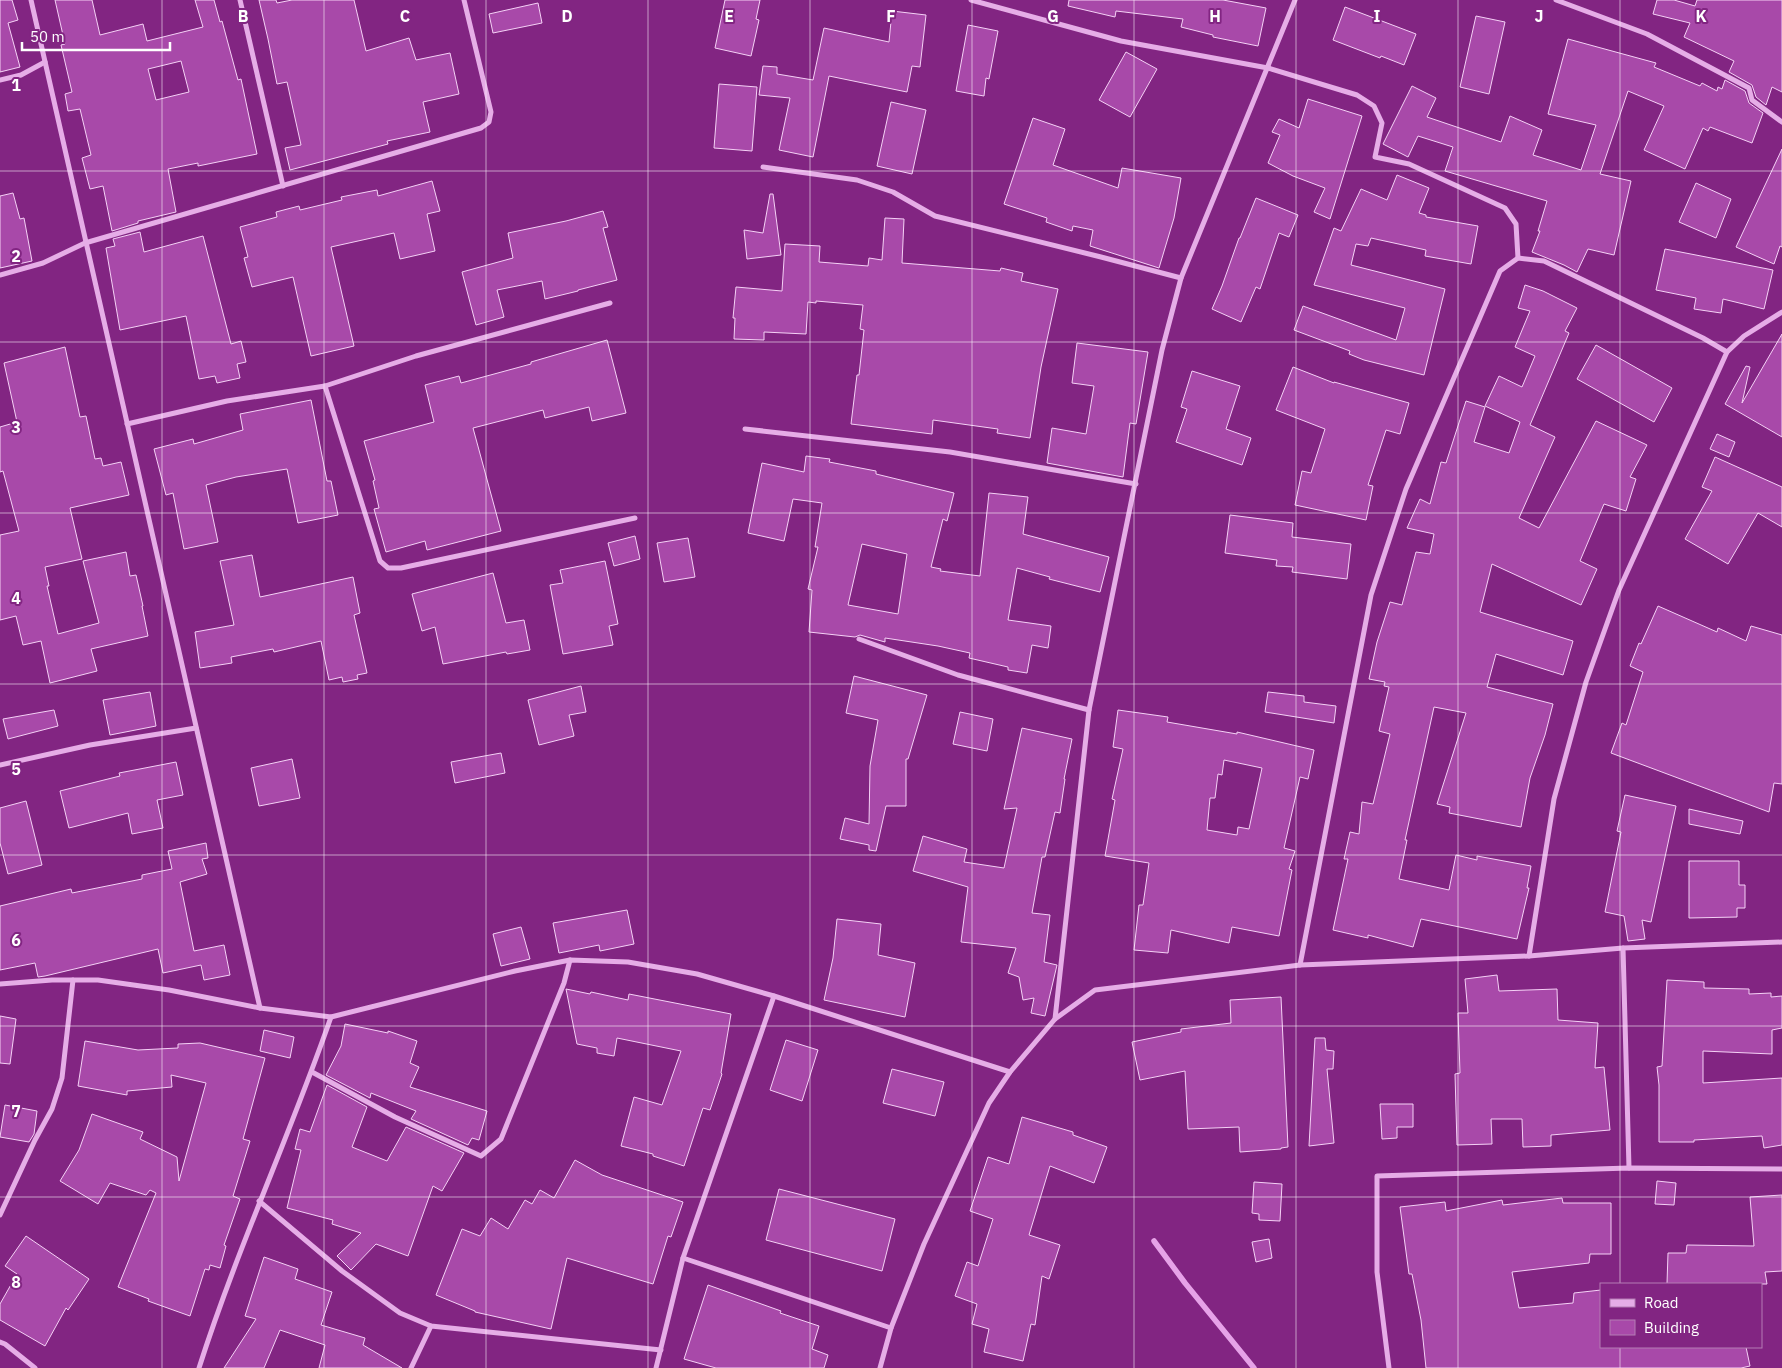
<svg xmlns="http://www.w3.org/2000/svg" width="1782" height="1368" font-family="'IBM Plex Sans',sans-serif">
<rect width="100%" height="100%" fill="#822582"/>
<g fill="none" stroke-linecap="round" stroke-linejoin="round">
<polyline stroke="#e6a2e8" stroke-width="5.5" points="1154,1241 1185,1283 1254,1368"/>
</g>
<g fill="#a849a9" stroke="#f5d1f6" fill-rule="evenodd">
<polygon points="0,0 12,0 18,20 8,23 20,67 0,72"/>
<path d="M55,0H92L100,35L143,24L147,41L203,27L195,0H214L220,22L222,21L238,80L241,79L257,154L198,166V163L168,169L176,212L138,221V223L112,231L103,186L90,189L82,158L91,155L80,109L68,111L65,94L72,92L61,45L65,44ZM181,61L189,92L156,100L148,69Z"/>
<polygon points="259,0 276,0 277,3 292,0 354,0 366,51 409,38 416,60 450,53 459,94 423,102 430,132 387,141 388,144 290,170 285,148 301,145 287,82 277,84 268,39"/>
<polygon points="725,0 760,0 756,19 759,20 751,56 715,48"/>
<polygon points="1069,0 1223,0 1266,8 1258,46 1213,37 1213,35 1181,27 1183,19 1116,11 1115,17 1068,6"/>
<polygon points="1657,0 1674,0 1695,6 1697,0 1782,0 1782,92 1772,87 1766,105 1756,97 1752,85 1729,72 1734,61 1684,37 1690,23 1653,14"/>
<polygon points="538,3 542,23 493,33 489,14"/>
<polygon points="1345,7 1416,34 1404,65 1381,56 1380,58 1333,40"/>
<polygon points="892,11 926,15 920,67 912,66 907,92 829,76 813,157 779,150 790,98 759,95 763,66 777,67 777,74 813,80 824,28 889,42"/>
<polygon points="1476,16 1505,22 1489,94 1460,87"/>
<polygon points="968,25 998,31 989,79 986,78 984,96 956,91"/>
<polygon points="1568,39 1656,63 1654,67 1700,86 1702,83 1717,91 1718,87 1722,89 1725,80 1745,91 1749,103 1763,113 1752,143 1710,127 1708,131 1703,128 1685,169 1644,150 1664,106 1628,91 1600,174 1631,181 1614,255 1588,249 1577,272 1564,265 1532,252 1540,231 1538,231 1547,201 1445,171 1453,147 1418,136 1408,157 1383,144 1412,86 1436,98 1427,117 1501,142 1510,116 1542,130 1533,155 1581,170 1596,125 1548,114"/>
<polygon points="1126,52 1157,69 1130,117 1099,100"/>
<polygon points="719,84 757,87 752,151 714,148"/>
<polygon points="1308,99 1362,116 1330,219 1314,212 1325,188 1293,176 1268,163 1280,135 1272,132 1279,119 1299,128"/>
<polygon points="891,102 926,110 912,174 877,166"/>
<polygon points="1033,118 1065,129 1053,165 1118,188 1122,168 1181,178 1174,218 1159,268 1090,246 1093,230 1073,226 1072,231 1046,222 1047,218 1004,204"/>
<polygon points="1782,149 1782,247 1780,246 1774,264 1736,247"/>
<polygon points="1397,175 1429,188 1419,213 1426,215 1426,217 1478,226 1471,264 1425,256 1426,250 1371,238 1368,246 1356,244 1351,265 1445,289 1424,375 1364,360 1349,354 1350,351 1294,330 1303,306 1396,340 1405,308 1314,285 1334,228 1341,231 1361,189 1387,200"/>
<polygon points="432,181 440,211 427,214 435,251 400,259 394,233 331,247 354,346 311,356 293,277 252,287 244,258 248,257 240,227 277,217 276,212 299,206 300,210 342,200 341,197 377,190 378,196"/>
<polygon points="1696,183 1731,199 1716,238 1679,222"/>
<polygon points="13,193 20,219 24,218 32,261 0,268 0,196"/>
<polygon points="770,194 773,194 781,255 747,259 744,230 763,233"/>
<polygon points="1256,198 1298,215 1289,237 1279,233 1260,289 1256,287 1241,322 1212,309 1222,286 1239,238 1240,238"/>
<polygon points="603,211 608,227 603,228 617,280 578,290 578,291 545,299 542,281 497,290 504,317 476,325 462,272 513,258 508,233 566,221"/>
<polygon points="885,218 904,219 902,263 1000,271 1001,268 1023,273 1021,281 1058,289 1041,367 1030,438 997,433 998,429 933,420 932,434 851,424 857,375 859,375 864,330 860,329 863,305 816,301 816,303 808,302 806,334 764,332 764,340 734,339 735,318 733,318 736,287 782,291 785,244 820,246 819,262 868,266 869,258 882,260"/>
<polygon points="140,232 144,252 203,236 231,344 241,341 246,362 237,364 240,378 217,383 215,376 199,379 186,316 120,330 106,248 115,246 113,239"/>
<polygon points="1665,249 1773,270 1764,309 1723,299 1721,313 1694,309 1696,298 1656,290"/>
<polygon points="1525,285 1543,291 1577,308 1565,331 1569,333 1530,425 1555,437 1519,518 1539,528 1596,421 1647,445 1630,477 1636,479 1626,511 1604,504 1580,561 1597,569 1581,605 1492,564 1480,612 1573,641 1563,675 1496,654 1487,687 1553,704 1545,735 1530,778 1521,827 1449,813 1450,807 1437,804 1466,713 1434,707 1405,840 1407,840 1399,879 1449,890 1456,855 1477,860 1477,856 1531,866 1527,888 1529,888 1517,939 1421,919 1413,947 1368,935 1368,938 1333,930 1348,859 1344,859 1350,832 1359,834 1362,802 1373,804 1390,734 1379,731 1389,687 1384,686 1385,682 1369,679 1377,642 1390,602 1402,605 1416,552 1430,554 1434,534 1407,528 1420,499 1430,504 1441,462 1446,463 1466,401 1485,407 1474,442 1509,453 1520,422 1485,406 1499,376 1522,387 1535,356 1515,347 1530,311 1518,308"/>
<polygon points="1782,334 1782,437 1725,404 1746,366 1750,367 1742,403"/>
<polygon points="607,340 626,413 592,421 589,407 545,418 543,410 473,428 501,531 427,550 425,541 386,552 374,509 379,508 373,481 375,480 364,441 434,422 425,385 459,376 461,383 531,364 531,362"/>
<polygon points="1077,343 1148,352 1136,424 1130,423 1123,477 1047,463 1052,428 1086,434 1094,386 1072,383"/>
<polygon points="1596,345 1672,388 1654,422 1577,379"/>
<polygon points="65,347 80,417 86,416 95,459 101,458 103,466 121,462 129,495 70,508 82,559 45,567 49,586 47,586 58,634 99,623 83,561 126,552 130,576 136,575 143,606 142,606 148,636 91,649 97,671 50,683 41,641 23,645 16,616 0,620 0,535 19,531 3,471 0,472 0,427 17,422 4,363"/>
<polygon points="1293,367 1334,383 1334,382 1409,403 1400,434 1386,430 1368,485 1373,486 1366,520 1295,505 1302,471 1311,473 1325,429 1276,410"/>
<polygon points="1192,371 1240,386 1226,429 1251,438 1242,465 1176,442 1187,409 1181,407"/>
<polygon points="311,400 327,481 331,481 338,515 298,523 287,469 236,477 206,485 218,542 184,549 173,493 166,495 154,449 193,439 194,444 243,430 240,414"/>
<polygon points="1717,434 1735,442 1729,457 1710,449"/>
<path d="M806,456L830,459L829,462L876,471V474L954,493L947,521L943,519L931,567L941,569L940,571L980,576L989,493L1028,497L1023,534L1109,557L1100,592L1049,579L1050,577L1017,568L1008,620L1051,626L1048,648L1032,645L1027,673L1008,670V667L969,658L970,653L938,646L885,638V642L860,635L855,637L809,632L812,590L808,589L818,547H815L822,503L793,499L784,541L748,533L762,463L804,472ZM862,544L907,554L898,614L848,605Z"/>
<polygon points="1715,457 1782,487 1782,527 1758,513 1728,564 1685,539 1712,491 1702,487"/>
<polygon points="1230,515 1293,523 1292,537 1351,544 1347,579 1292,572 1293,567 1276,566 1277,560 1225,553"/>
<polygon points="635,536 640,559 614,566 608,543"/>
<polygon points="688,538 695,577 664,582 657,543"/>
<polygon points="252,555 260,597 353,577 360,613 354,615 367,673 357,675 358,679 343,682 342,677 329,680 321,641 274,652 273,649 231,657 232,663 200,668 195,632 234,625 220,561"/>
<polygon points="605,561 618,624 609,626 613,645 563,654 550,585 563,583 560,570"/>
<polygon points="493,573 506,623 524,620 530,650 507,654 506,652 443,664 435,627 422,631 412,594"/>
<polygon points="1658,606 1717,632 1718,628 1746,641 1751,626 1782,635 1782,784 1774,783 1769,812 1611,753 1622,723 1626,725 1643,672 1630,666 1639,643 1641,644"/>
<polygon points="854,676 927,695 908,759 906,759 906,806 886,806 876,851 869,850 869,845 840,839 845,818 869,824 870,766 878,720 846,713"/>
<polygon points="581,686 586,712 569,715 574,736 539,745 528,700"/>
<polygon points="150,692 156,726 110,735 103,700"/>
<polygon points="1268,692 1304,696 1304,702 1336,706 1334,723 1265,712"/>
<polygon points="54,710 58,726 8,739 3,719"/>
<path d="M1118,710L1168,717L1167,722L1237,734V732L1314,750L1308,779L1300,777L1284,848L1295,851L1289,869L1292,870L1279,936L1232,927L1229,943L1171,930L1168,953L1134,950L1139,905H1143L1149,863L1105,856L1115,800L1112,799L1123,749L1113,747ZM1224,760L1262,768L1249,829L1238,827L1237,835L1207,830L1210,798H1215L1218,774L1222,775Z"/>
<polygon points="960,712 993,719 987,751 953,744"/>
<polygon points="1022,728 1072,739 1064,779 1065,779 1060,813 1055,812 1045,857 1042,857 1032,913 1050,915 1044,962 1057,965 1045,1016 1031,1013 1034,998 1023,1000 1019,977 1008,973 1016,948 961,942 968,887 913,871 923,836 967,849 964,862 1004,868 1017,808 1004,809"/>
<polygon points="501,753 505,773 455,783 451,762"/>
<polygon points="292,759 300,798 259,806 251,768"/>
<polygon points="176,762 183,795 157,800 163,828 132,834 128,813 69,828 60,791 120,776 119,773"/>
<polygon points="1625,795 1676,806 1651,922 1642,920 1645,939 1628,941 1624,916 1605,912 1621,832 1617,831"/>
<polygon points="26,801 42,865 8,874 0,843 0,808"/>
<polygon points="1689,809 1743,821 1740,834 1689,824"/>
<polygon points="206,843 208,858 202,859 207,874 180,882 194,951 224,945 230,975 204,980 201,965 163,973 158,949 45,976 38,977 35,963 0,970 0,906 71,889 72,893 142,879 142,875 172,869 168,851"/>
<polygon points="1689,861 1739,861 1739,885 1745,885 1745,908 1737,908 1737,917 1689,918"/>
<polygon points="627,910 634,944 600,951 599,945 559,953 553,923"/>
<polygon points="837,919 881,924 878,955 915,963 905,1017 824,1000 833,958"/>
<polygon points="521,927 530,959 501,966 493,934"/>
<polygon points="1497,975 1499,991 1557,989 1558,1020 1598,1023 1595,1068 1604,1067 1610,1130 1551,1135 1551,1146 1523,1147 1522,1119 1491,1119 1492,1144 1457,1145 1455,1074 1460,1073 1458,1013 1468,1013 1465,979"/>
<polygon points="1667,980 1704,982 1704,988 1749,989 1749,994 1771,993 1771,997 1782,996 1782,1028 1772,1030 1772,1054 1703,1051 1703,1083 1782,1078 1782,1145 1764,1148 1762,1136 1694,1140 1694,1142 1659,1142 1659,1085 1657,1067 1662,1066"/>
<polygon points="566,989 590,994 591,992 628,1000 629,994 731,1014 721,1073 722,1074 710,1110 703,1108 684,1166 653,1156 653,1154 621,1146 634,1097 662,1105 681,1051 617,1038 614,1056 597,1053 597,1048 577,1044"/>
<polygon points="1281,997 1288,1147 1281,1148 1281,1149 1240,1152 1239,1127 1188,1129 1185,1071 1140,1080 1132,1042 1181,1032 1181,1029 1231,1023 1230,1000"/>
<polygon points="0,1016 16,1019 10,1064 0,1063"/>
<polygon points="345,1024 388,1033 388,1031 417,1041 410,1063 419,1067 410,1087 487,1111 479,1140 472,1138 468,1145 411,1119 416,1111 371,1093 370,1098 326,1075 341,1046"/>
<polygon points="264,1030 294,1037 290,1058 260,1051"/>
<polygon points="1315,1038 1325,1038 1326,1050 1334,1051 1333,1069 1327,1069 1334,1143 1309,1146"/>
<polygon points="786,1040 818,1050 802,1101 770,1090"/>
<polygon points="85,1041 138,1050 178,1048 178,1044 200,1043 265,1058 243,1139 250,1141 233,1196 240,1199 224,1245 226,1246 220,1268 210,1265 209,1270 205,1269 190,1316 148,1301 149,1299 118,1287 156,1193 150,1190 146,1195 110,1183 98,1204 60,1181 79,1150 92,1114 143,1132 140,1139 177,1157 179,1181 206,1083 171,1075 172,1087 127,1091 127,1095 78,1086"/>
<polygon points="892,1069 944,1082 935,1116 883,1103"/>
<polygon points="327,1085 367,1107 352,1147 387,1161 406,1127 464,1153 442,1191 433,1186 408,1256 376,1244 351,1270 337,1256 361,1233 332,1224 333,1220 287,1208 301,1150 295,1149 300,1129 310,1132"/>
<polygon points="1380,1104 1413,1104 1413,1127 1397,1127 1397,1138 1382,1139"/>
<polygon points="5,1105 37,1111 34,1134 29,1142 0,1137"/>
<polygon points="1022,1117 1073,1132 1073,1135 1107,1147 1094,1183 1050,1166 1029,1235 1060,1245 1049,1279 1042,1276 1035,1325 1031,1324 1023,1361 984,1352 989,1329 972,1324 977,1304 955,1296 967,1262 978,1266 993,1219 970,1211 988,1157 1009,1164"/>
<polygon points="575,1160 602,1175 683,1202 671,1237 668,1236 653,1284 567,1258 551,1329 475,1312 475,1311 436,1295 462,1229 480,1236 491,1218 508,1229 525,1200 532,1204 540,1190 554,1198"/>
<polygon points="1657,1181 1676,1183 1674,1205 1655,1204"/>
<polygon points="1254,1182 1282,1184 1280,1221 1259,1220 1259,1214 1252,1213"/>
<polygon points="779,1189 895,1219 882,1271 766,1240"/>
<polygon points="1782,1195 1782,1271 1765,1272 1767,1284 1667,1284 1668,1253 1686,1253 1687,1245 1754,1246 1750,1197"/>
<polygon points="1562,1198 1563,1203 1611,1203 1611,1254 1590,1254 1589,1263 1512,1272 1519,1308 1573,1303 1574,1293 1601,1290 1601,1347 1746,1347 1750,1366 1741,1368 1426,1368 1421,1320 1412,1274 1409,1274 1400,1207 1445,1202 1446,1211 1502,1200 1503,1205"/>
<polygon points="26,1236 89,1279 68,1310 66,1308 45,1346 0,1320 0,1304 17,1274 5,1266"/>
<polygon points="1269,1239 1272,1258 1256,1262 1252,1242"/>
<polygon points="264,1257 298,1269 295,1279 332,1292 321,1325 365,1338 363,1345 402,1368 319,1368 325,1345 280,1330 264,1368 224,1368 256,1319 245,1316"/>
<polygon points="708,1285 781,1311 780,1313 819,1326 812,1349 828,1355 824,1368 716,1368 684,1359"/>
</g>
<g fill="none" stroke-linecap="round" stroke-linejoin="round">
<g stroke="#e6ade7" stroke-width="5">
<polyline points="31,0 260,1008"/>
<polyline points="240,0 283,186"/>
<polyline points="971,0 1121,41 1268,68 1357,95 1374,106 1382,123 1375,157 1409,164 1505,208 1516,224 1518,258"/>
<polyline points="1556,0 1647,34 1749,88 1752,100 1782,122"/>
<polyline points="0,80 21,75 45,62"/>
<polyline points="763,167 857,180 893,192 935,216 1101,257 1181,278"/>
<polyline points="0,275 43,263 85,243 481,128 489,122 491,112 464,0"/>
<polyline points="325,386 380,561 388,568 401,568 635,518"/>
<polyline points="127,424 227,401 325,386 416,356 610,303"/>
<polyline points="745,429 950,452 1136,484"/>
<polyline points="859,639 958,675 1089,710"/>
<polyline points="0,765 90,745 196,728"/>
<polyline points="1623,948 1629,1168"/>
<polyline points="1529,956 1554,799 1586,682 1619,590 1727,352 1744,336 1782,312"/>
<polyline points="1300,965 1371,595 1406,489 1500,271 1518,258 1544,261 1703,338 1727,352"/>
<polyline points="0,984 52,980 98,980 169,990 260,1008 331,1017 515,971 570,960 628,962 697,974 774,996 1010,1072"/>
<polyline points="1055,1019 1089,710 1162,350 1181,278 1295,0"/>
<polyline points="312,1072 395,1117 481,1156 501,1139 564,983 570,960"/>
<polyline points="259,1201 342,1271 400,1313 431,1326 661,1350"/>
<polyline points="0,1215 35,1140 52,1109 62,1078 73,980"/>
<polyline points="683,1258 891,1328"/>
<polyline points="0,1342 5,1344 35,1368"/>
<path d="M199,1368C237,1249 290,1135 331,1017"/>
<polyline points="411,1368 431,1326"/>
<polyline points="656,1368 683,1258 774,996"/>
<polyline points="880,1368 891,1328 924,1244 989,1103 1010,1072 1055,1019 1095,990 1300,965 1529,956 1623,948 1782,942"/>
<polyline points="1389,1368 1377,1272 1377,1176 1629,1168 1782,1169"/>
</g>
</g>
<path fill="none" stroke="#fff" stroke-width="1" stroke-opacity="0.55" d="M162,0V1368M324,0V1368M486,0V1368M648,0V1368M810,0V1368M972,0V1368M1134,0V1368M1296,0V1368M1458,0V1368M1620,0V1284M0,171H1782M0,342H1782M0,513H1782M0,684H1782M0,855H1782M0,1026H1782M0,1197H1782M1620,1347V1368"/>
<g font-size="16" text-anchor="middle" font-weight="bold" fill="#fff" stroke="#822582" stroke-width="4" stroke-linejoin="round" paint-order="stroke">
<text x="243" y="22">B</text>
<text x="405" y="22">C</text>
<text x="567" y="22">D</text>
<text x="729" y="22">E</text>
<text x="891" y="22">F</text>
<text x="1053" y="22">G</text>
<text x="1215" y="22">H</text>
<text x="1377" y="22">I</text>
<text x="1539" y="22">J</text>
<text x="1701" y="22">K</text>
<text x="16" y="91">1</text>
<text x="16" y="262">2</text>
<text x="16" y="433">3</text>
<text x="16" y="604">4</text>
<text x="16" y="775">5</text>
<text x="16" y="946">6</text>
<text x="16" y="1117">7</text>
<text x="16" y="1288">8</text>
</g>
<rect x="1600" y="1283" width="162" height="65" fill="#822582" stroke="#b47cb4"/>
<rect x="1610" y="1299" width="25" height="8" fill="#e6ade7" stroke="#b47cb4"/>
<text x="1644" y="1308" font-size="15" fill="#ffffff">Road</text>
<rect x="1610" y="1320" width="25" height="15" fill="#a849a9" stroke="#b47cb4"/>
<text x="1644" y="1333" font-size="15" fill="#ffffff">Building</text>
<path d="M22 42v8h148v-8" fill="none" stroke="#ffffff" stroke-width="2.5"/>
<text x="30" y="42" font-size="15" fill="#ffffff" stroke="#822582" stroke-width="4" paint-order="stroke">50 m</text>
</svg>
